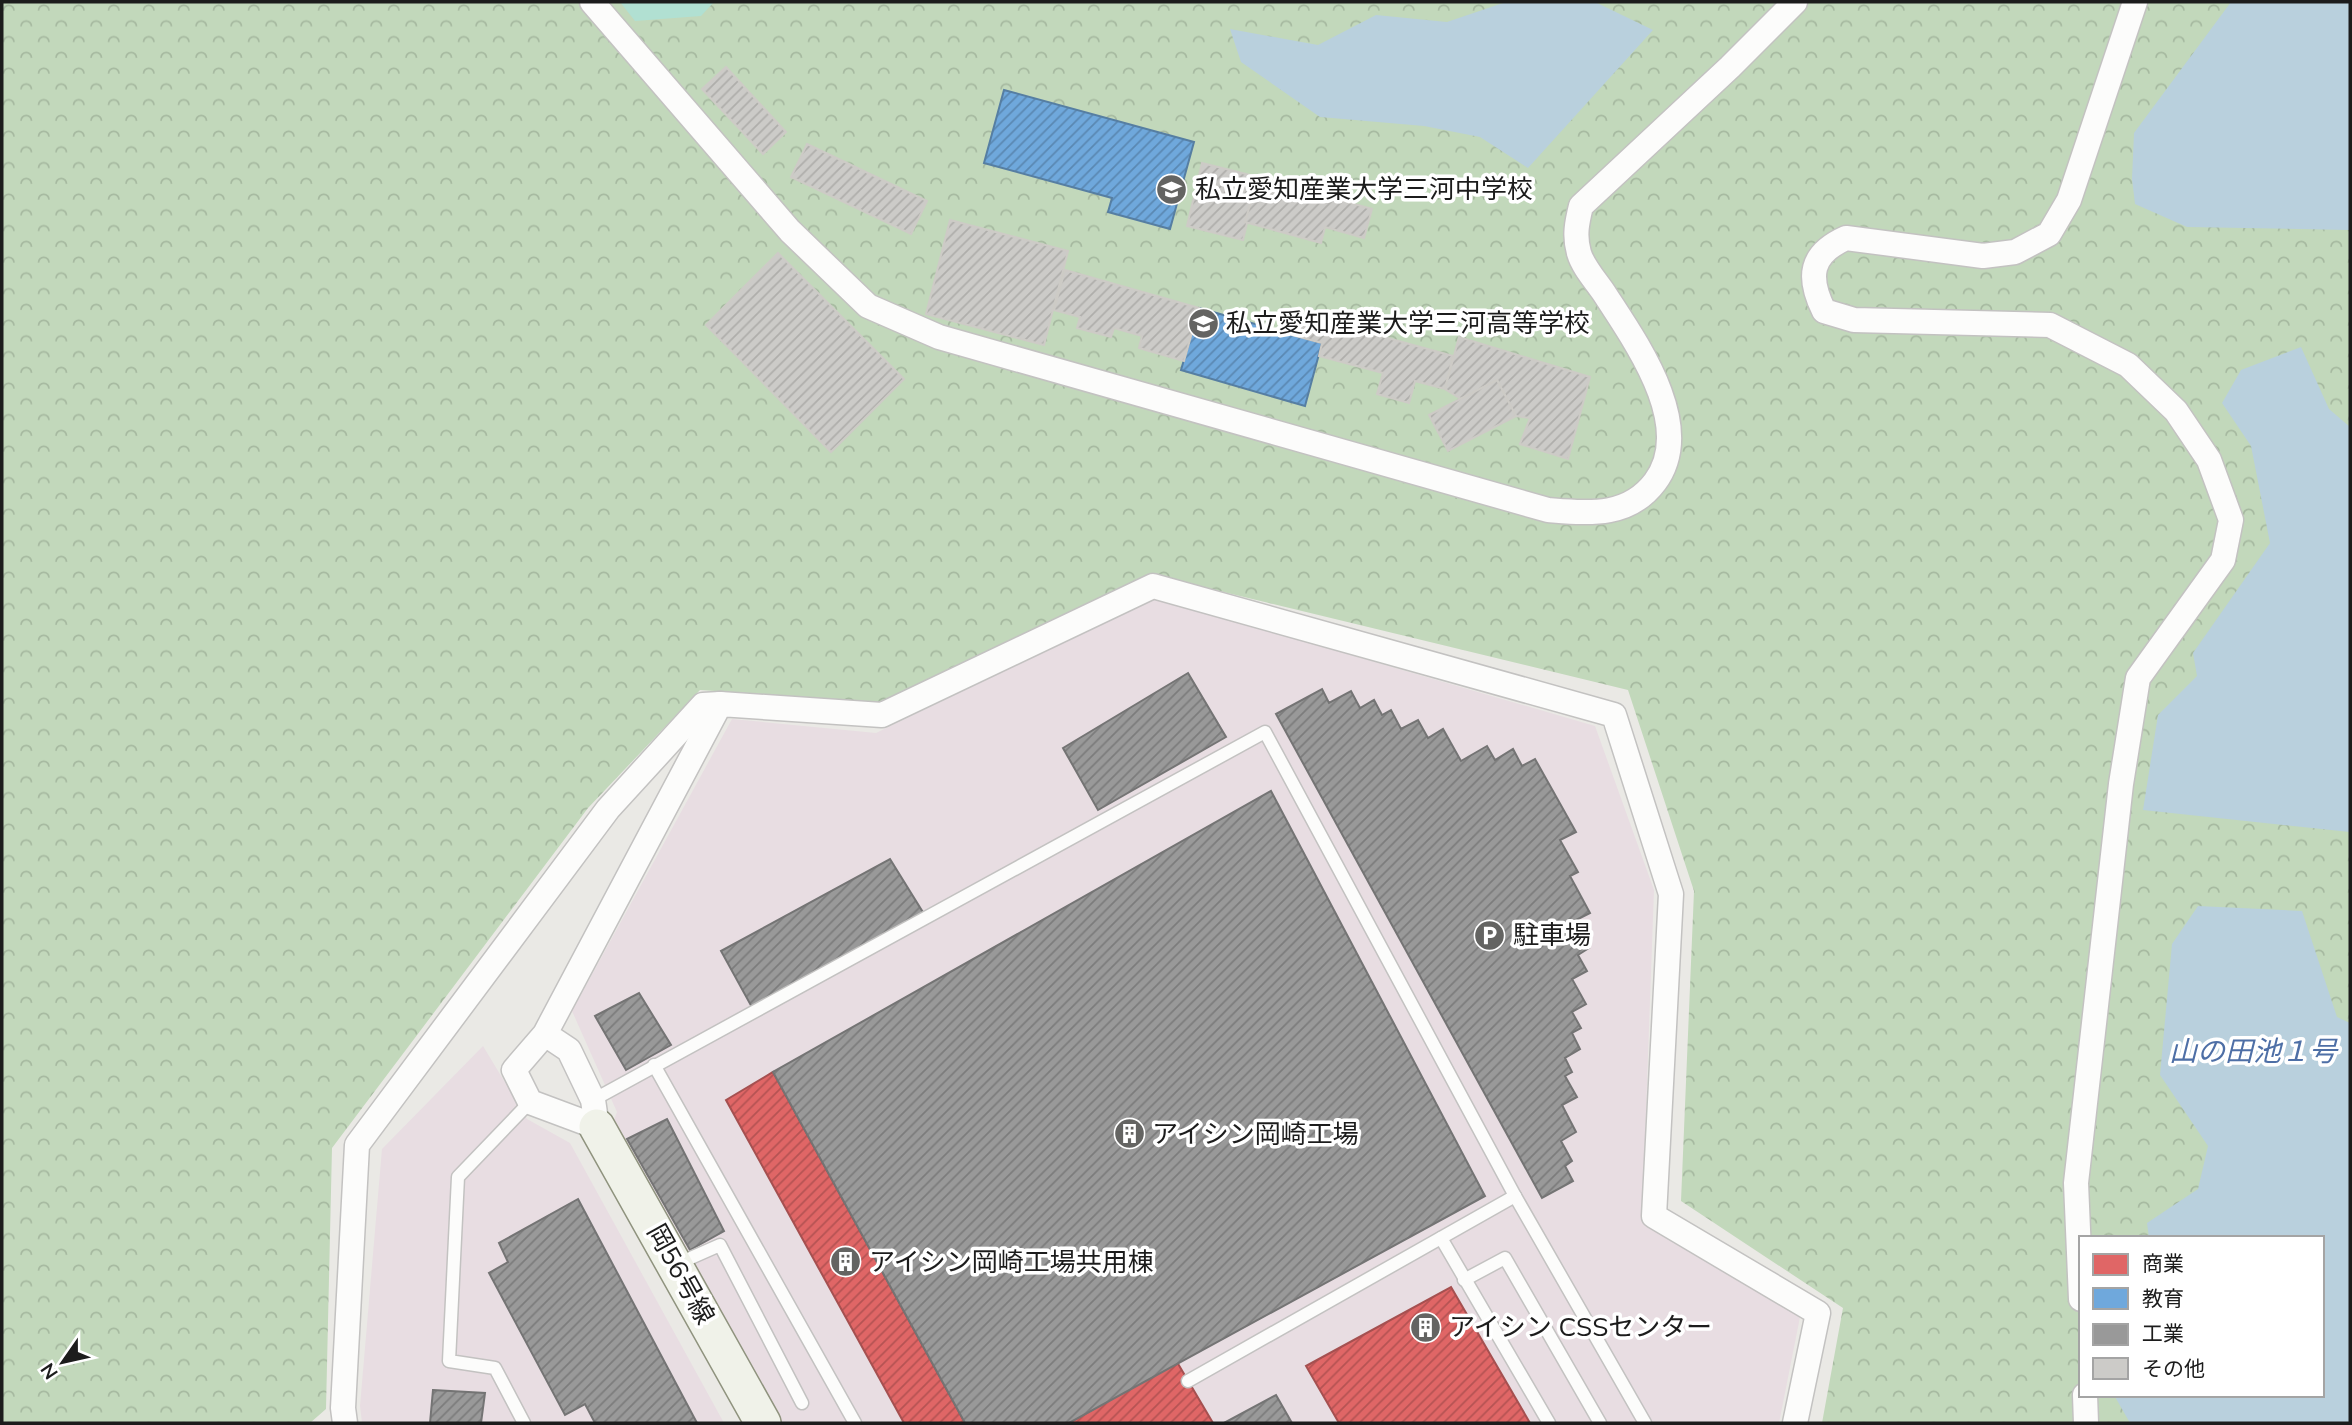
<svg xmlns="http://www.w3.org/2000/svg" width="2352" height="1425" font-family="Mulish,'Noto Sans JP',sans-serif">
<defs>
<pattern id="forest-crowns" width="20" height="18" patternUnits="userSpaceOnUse" patternTransform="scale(1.75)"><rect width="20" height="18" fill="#c2d8bb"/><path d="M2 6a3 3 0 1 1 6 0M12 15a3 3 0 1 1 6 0" fill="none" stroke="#a6b9a0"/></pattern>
<pattern id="shops-hatch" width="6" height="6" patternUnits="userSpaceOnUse" patternTransform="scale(1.75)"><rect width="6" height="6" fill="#e06666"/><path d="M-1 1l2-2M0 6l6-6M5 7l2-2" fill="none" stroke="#b55353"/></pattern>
<pattern id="schools-hatch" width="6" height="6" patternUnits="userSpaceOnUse" patternTransform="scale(1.75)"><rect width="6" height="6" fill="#6fa8dc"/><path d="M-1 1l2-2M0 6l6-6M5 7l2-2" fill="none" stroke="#5a88b2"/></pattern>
<pattern id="industry-hatch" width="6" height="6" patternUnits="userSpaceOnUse" patternTransform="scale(1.75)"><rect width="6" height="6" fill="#999"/><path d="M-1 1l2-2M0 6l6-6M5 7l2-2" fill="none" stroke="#7c7c7c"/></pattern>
<pattern id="building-hatch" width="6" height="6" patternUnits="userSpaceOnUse" patternTransform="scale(1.75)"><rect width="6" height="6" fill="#cccbc8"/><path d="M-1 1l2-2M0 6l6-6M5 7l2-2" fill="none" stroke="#afaeab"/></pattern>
</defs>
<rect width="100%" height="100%" fill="#eae9e5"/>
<g fill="#e8dde2">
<polygon points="1155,598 1595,726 1654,890 1642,1221 1800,1317 1779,1423 774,1423 610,1130 617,1112 572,1011 732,719 876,733"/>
<polygon points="483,1046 527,1119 570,1143 724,1423 362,1423 360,1406 382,1149"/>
</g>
<path fill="url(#forest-crowns)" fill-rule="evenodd" d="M2,2H2350V1423H1822L1843,1308L1681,1201L1694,891L1628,690L1149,574L894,703L700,690L588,808L332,1148L326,1409L310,1423H2ZM2081,1238H2322V1395H2081Z"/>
<polygon fill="#b1e0d2" points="620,2 714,2 701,16 635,21"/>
<g fill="#b9d0dd">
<polygon points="1506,2 1595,2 1653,30 1528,168 1480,137 1424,126 1320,117 1241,62 1230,29 1318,45 1376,15 1447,22"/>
<polygon points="2231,2 2350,2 2350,230 2187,227 2135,204 2132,179 2134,133"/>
<polygon points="2301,347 2329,409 2350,427 2350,832 2143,810 2158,715 2197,676 2193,653 2270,543 2251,446 2222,403 2241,370"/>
<polygon points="2198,906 2302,911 2337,1017 2350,1023 2350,1423 2130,1423 2114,1395 2322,1395 2322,1238 2149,1238 2147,1223 2198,1189 2208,1146 2160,1075 2172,944"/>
</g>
<g fill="url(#shops-hatch)" stroke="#a55050" stroke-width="2">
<polygon points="773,1072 965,1423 904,1423 726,1100"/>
<polygon points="1451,1287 1530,1423 1339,1423 1306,1366"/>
<polygon points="1177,1362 1213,1423 1069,1423"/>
</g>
<g fill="url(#schools-hatch)" stroke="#567ea2" stroke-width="2">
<polygon points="1004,90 1194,142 1170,229 1108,212 1112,198 984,163"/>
<polygon points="1199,308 1322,343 1305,406 1181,370"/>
</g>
<g fill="url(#industry-hatch)" stroke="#747474" stroke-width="2">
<polygon points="1188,673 1226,737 1098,810 1063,748"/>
<polygon points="1322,689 1329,703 1351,691 1360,708 1374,700 1382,715 1391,710 1401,729 1418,720 1428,738 1443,729 1461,761 1487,746 1495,760 1513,749 1522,766 1535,759 1576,832 1560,840 1578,872 1570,876 1590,913 1574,921 1589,948 1578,955 1587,971 1572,979 1586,1004 1572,1012 1581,1028 1572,1033 1580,1049 1565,1058 1572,1072 1565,1076 1577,1097 1562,1105 1576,1132 1561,1141 1572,1161 1565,1166 1573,1181 1542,1198 1276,714"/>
<polygon points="1271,791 1485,1196 1069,1423 965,1423 773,1072"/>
<polygon points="890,859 924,914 754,1011 721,951"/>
<polygon points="639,993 671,1045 626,1070 595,1016"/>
<polygon points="667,1119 724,1231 690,1250 627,1139"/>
<polygon points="578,1199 697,1423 595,1423 585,1404 565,1415 489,1273 508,1262 499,1243"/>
<polygon points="433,1390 485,1393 481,1423 430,1423"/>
<polygon points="1276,1395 1292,1423 1224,1423"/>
</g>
<g fill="url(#building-hatch)" stroke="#cdcbc6" stroke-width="2">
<polygon points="726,67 786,132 763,154 702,89"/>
<polygon points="807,144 927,201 911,234 791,177"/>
<polygon points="1202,163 1258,177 1243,240 1187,226"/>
<polygon points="1258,177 1372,209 1364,238 1325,227 1321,243 1245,222"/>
<polygon points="950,220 1068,251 1044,345 926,314"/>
<polygon points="778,253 904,379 831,452 706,325"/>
<polygon points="1065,270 1199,308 1184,361 1139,348 1142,336 1114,328 1111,337 1077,328 1080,317 1054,310"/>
<polygon points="1297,313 1453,356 1445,389 1415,381 1409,403 1377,394 1383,373 1319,356 1322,343 1292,335"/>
<polygon points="1459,337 1590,377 1568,459 1520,444 1530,418 1516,416 1497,380 1461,399 1445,389"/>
<polygon points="1497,380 1516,416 1448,451 1429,415"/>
</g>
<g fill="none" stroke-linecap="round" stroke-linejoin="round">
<defs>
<g id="lane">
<polyline points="654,1065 855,1423"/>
<polyline points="593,1100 1265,732 1515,1196 1645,1423"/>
<polyline points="1441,1238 1549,1423"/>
<polyline points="677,1264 720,1245 802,1403"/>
<polyline points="1464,1280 1505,1258 1600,1423"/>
<polyline points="1188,1381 1515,1196"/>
<polyline points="524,1423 495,1368 449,1361 458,1177 530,1102"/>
</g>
<g id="street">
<path d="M592,2L790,231L868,306L939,337L1548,510C1588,513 1628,518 1655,482C1697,426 1635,341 1604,293C1596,281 1583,267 1579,253C1574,236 1577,222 1581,206L1730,67L1795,2"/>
<polyline points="545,1034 569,1050 593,1100 597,1127 530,1102 514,1070 545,1034 720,704 882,715 1153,586 1614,715 1671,894 1654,1216 1818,1313 1795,1423"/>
<path d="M2081,1299L2076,1183L2121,784L2138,678L2223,560L2231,520L2209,460L2176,411L2128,365L2050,325L1854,320L1824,311C1807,277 1810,254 1846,238L1983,256L2015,252L2049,234L2069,200L2135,2"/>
<polyline points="2085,1395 2086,1423"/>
<polyline points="345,1423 343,1408 357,1145 608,809 703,705 720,704"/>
</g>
<polyline id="secondary" points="597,1127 763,1423"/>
</defs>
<use href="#lane" stroke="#c3c2c1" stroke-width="15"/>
<use href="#street" stroke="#c3c2c1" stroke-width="27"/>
<use href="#secondary" stroke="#8f937e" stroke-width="38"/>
<use href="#lane" stroke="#fcfcfb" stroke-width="12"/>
<use href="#street" stroke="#fcfcfb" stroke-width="24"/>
<use href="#secondary" stroke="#f0f2e9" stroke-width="35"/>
</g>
<defs>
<symbol id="school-disc" viewBox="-11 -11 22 22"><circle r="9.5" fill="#646462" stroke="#fff"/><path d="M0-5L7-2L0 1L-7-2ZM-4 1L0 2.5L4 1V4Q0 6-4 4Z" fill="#fff"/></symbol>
<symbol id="parking-disc" viewBox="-11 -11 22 22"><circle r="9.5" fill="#646462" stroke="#fff"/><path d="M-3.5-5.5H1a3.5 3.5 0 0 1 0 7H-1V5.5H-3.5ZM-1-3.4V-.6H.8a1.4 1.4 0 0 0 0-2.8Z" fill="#fff"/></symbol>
<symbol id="building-disc" viewBox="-11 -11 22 22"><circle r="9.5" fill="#646462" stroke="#fff"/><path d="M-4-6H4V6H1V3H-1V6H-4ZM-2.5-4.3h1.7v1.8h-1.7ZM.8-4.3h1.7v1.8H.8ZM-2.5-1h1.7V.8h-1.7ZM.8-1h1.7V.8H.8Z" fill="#fff"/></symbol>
</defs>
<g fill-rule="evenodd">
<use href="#school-disc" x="1154" y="172" width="35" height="35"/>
<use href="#school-disc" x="1186" y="306" width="35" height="35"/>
<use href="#parking-disc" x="1472" y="918" width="35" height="35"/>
<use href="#building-disc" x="1112" y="1116" width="35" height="35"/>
<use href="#building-disc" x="828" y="1244" width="35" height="35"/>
<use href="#building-disc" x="1408" y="1310" width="35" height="35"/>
</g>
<g text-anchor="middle" stroke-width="7" stroke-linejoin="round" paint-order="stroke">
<g font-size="26" fill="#1c1c1c" stroke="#fff" text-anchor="start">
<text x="1195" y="198">私立愛知産業大学三河中学校</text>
<text x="1226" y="332">私立愛知産業大学三河高等学校</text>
<text x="1513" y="944">駐車場</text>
<text x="1152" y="1143">アイシン岡崎工場</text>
<text x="869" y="1271">アイシン岡崎工場共用棟</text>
<text x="1449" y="1336">アイシン CSSセンター</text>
</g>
<g font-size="26" fill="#1c1c1c" stroke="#fff">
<text transform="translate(681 1274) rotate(61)" y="9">岡56号線</text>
</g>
<g font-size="28" font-style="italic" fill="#4e6fa6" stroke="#fff">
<text x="2253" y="1061">山の田池１号</text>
</g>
</g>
<rect width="2352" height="1425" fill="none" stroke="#1c1c1c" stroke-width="7"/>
<rect x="2079" y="1236" width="245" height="161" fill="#ffffff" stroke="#a4a4a4" stroke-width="2"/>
<rect x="2093" y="1254" width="35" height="21" fill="#e06666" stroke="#a4a4a4" stroke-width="2"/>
<text x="2142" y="1271" font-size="21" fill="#1c1c1c">商業</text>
<rect x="2093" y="1288" width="35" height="21" fill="#6fa8dc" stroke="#a4a4a4" stroke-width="2"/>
<text x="2142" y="1306" font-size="21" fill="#1c1c1c">教育</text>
<rect x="2093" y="1324" width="35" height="21" fill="#999999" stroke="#a4a4a4" stroke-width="2"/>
<text x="2142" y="1341" font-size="21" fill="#1c1c1c">工業</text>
<rect x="2093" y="1358" width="35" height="21" fill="#cccbc8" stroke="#a4a4a4" stroke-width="2"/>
<text x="2142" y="1376" font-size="21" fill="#1c1c1c">その他</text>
<g transform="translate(63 1362) rotate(236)" stroke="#ffffff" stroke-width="5" paint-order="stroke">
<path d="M0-5L12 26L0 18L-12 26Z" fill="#1c1c1c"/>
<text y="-10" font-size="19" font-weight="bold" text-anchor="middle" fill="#1c1c1c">N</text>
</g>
</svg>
